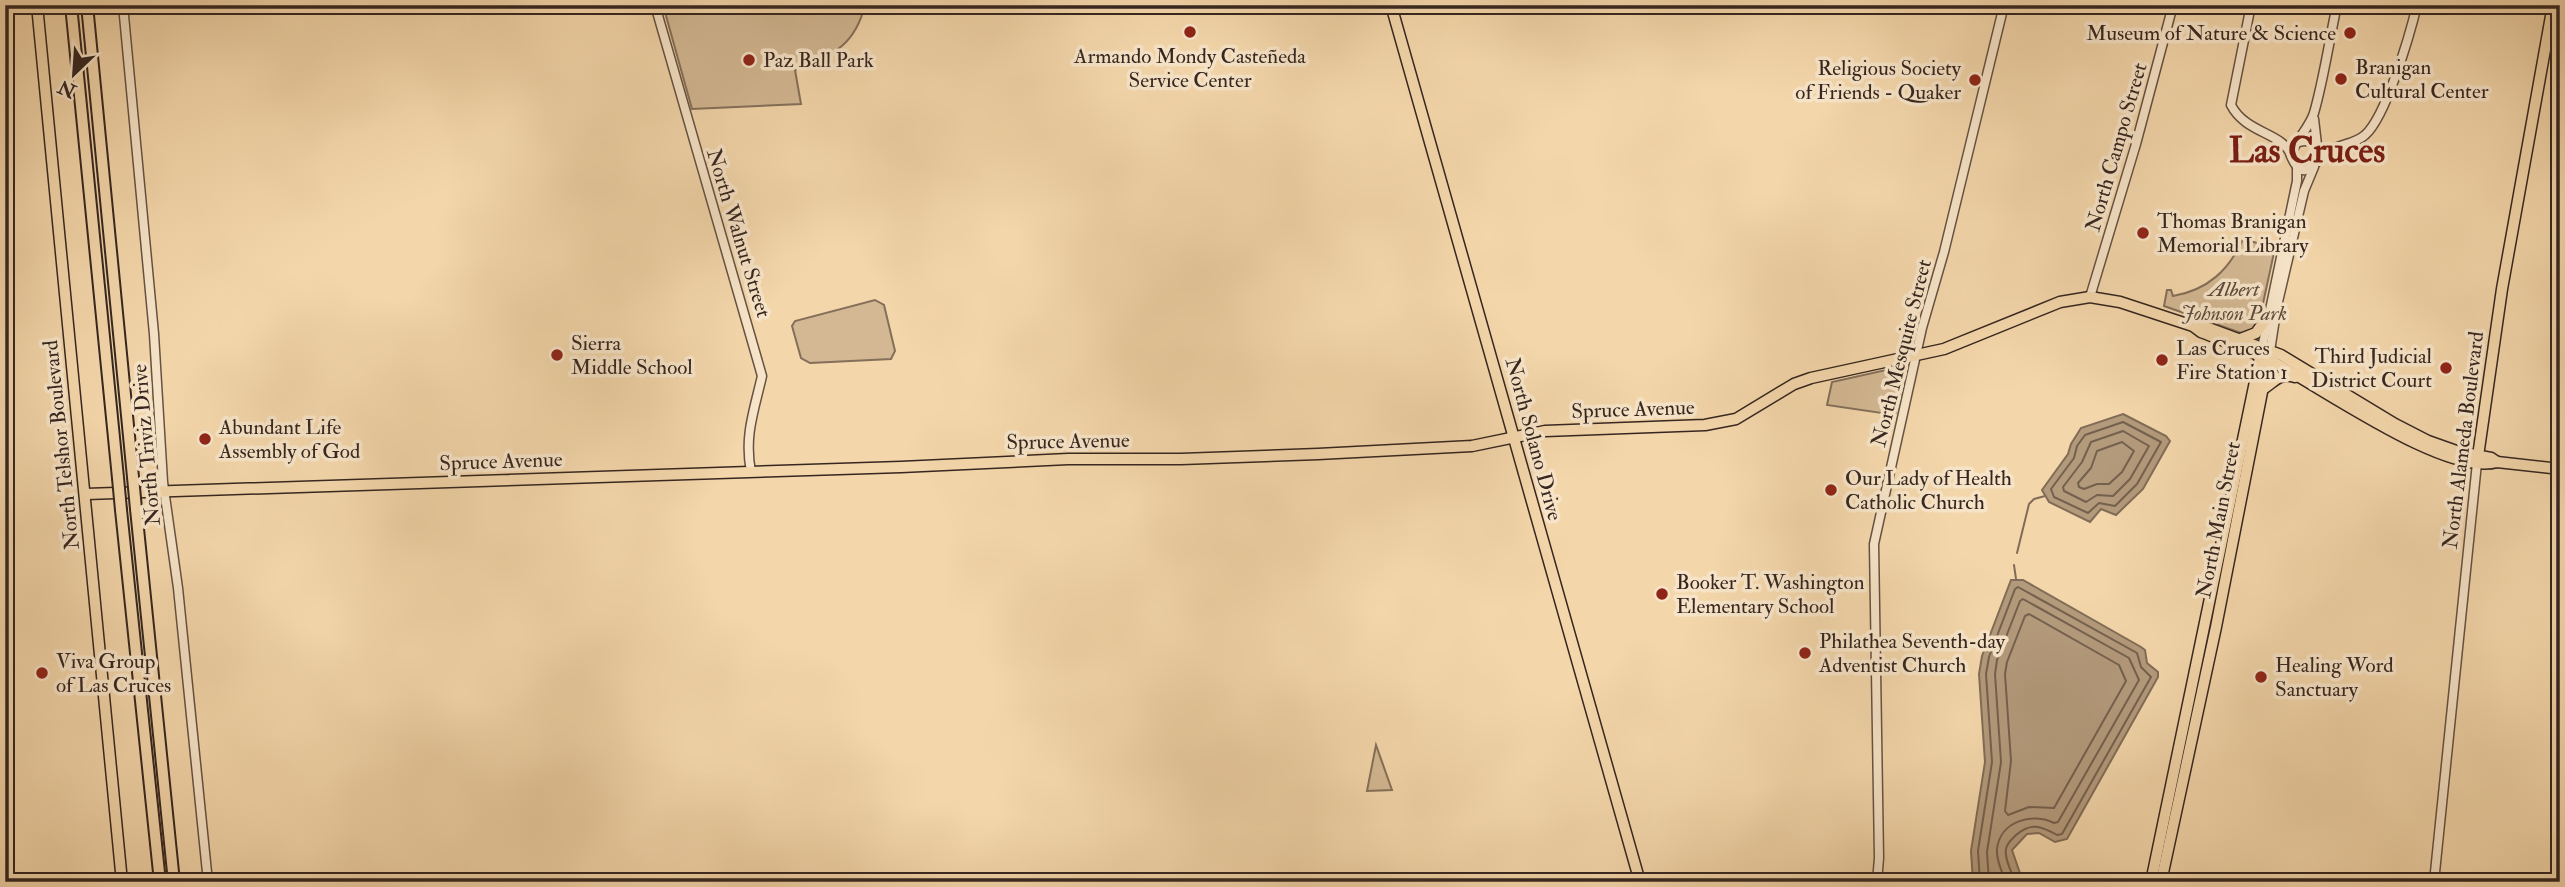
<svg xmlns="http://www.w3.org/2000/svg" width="2565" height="887" font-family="'IM FELL Double Pica',serif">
<rect width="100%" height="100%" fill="#f3d6aa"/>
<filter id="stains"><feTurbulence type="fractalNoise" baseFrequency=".00286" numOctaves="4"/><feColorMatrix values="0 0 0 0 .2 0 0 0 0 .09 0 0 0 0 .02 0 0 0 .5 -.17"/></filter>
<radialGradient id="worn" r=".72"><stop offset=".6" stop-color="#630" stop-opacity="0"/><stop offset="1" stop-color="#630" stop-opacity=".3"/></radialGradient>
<g fill="#d3b893" stroke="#846f5a" stroke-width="2">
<path d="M663,5H865C854,48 832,54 795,70L801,104L692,109Z"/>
<path d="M2243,239L2275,248L2259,322L2253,329L2241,333L2164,306L2167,290H2171L2173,296C2208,290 2229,270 2243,239Z"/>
<polygon points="875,300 884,305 895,351 891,359 810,363 801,358 792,326 795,321"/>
<polygon points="1895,368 1903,371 1904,376 1895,415 1827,405 1832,382"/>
<polygon points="1376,745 1392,790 1367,791"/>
</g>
<g fill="#b39a7b" stroke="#816c57" stroke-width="2">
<polygon points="2123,414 2166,436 2170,441 2143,489 2116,515 2101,509 2090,522 2049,502 2042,490 2068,454 2071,444 2081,428"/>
<polygon points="2011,580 2023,580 2141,647 2145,650 2147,663 2158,672 2158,677 2067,839 2055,842 2039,833 2027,834 2012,850 2023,882 1973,882 1971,851 1985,762 1979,674 1982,656"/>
</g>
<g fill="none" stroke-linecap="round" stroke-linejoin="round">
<g stroke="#74604e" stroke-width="2">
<polygon points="2123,422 2161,442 2137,484 2115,506 2099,503 2088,513 2054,497 2051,489 2074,458 2077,446 2085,435"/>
<polygon points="2123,431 2149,446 2130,479 2113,496 2097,495 2086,502 2064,491 2063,487 2082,462 2091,442"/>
<polygon points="2122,442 2134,451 2122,472 2109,484 2097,484 2084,489 2079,487 2078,483 2091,468 2097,451"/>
<polygon points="2029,614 2119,665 2126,681 2054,808 2029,807 2008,815 2005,811 2011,761 2005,674 2007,662 2025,616"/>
<path d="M1980,882L1978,851L1992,762L1986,674L1989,657L2015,589L2018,587L2137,653L2141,667L2151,677L2062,834L2057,835C2041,826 2031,822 2016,835C2012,839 2007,843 2006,849C2004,859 2012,872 2015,882"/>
<path d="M1989,882L1987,852L2001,762L1995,674L1997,660L2020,601L2023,599L2129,658L2139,680L2058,822L2054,823C2033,812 2000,821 1997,849C1996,860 2002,872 2006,882"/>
</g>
<g stroke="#816c57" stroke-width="2">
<polyline points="2017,553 2029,504 2034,499 2045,496"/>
<polyline points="2014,565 2016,579"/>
</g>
<defs>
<g id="minor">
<polyline points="123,5 154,334 163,482 178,588 208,882"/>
<path d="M655,5L762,376C754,411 744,436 751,472"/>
<path d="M2251,5L2231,105C2246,134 2282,132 2291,155"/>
<path d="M2337,5C2329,41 2324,78 2314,113C2309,129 2294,141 2291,156C2303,185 2315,162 2326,153C2337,144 2354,145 2365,135C2386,117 2410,34 2417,5"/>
<polyline points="2314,119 2317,145"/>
<path d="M2299,142C2312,138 2323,146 2319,160"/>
<polyline points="2090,297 2136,144 2173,5"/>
<polyline points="2262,348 2297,181 2297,166"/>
<polyline points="2270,351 2277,306 2304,191 2314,167"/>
<polyline points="1877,882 1879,858 1874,544 1922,328 1944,252 2004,5"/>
<polyline points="2434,882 2477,463"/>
</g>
<g id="major">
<polyline points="37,5 122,882"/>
<polyline points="1391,5 1640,882"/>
<polyline points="2193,326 2203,326 2281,355 2395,424 2428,441 2459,452 2491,458 2497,462"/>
<polyline points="2238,340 2256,333 2268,316"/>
<path d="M2263,389C2274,382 2280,372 2295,377"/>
<polyline points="2477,463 2502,289 2553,5"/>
<path d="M86,494L901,467L1068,459H1181L1318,454L1472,446L1545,431L1705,425L1736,419L1794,384L1811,378L1944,349L2060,302L2090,297L2120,302L2193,326L2201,332C2224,341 2248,350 2271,361C2319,385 2446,477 2497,462L2560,469"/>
<polyline points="2151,882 2262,348"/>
<polyline points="2161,882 2216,627 2270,351"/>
</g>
<g id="highway">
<polyline points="71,5 118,478"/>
<polyline points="87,5 133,477"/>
<polyline points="136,509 174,882"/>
<polyline points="121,510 160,882"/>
</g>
</defs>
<use href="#minor" stroke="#655242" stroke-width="11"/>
<use href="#major" stroke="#362620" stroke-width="13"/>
<use href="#highway" stroke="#362620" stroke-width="14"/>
<use href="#minor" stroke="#f7e4c8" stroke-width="8"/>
<use href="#major" stroke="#f3d6aa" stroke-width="10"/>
<use href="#highway" stroke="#f3d6aa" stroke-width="10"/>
<defs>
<g id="highway-bridge">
<polyline points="133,477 136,509"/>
<polyline points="118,478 121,510"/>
</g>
</defs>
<use href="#highway-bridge" stroke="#362620" stroke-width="14" stroke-linecap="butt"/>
<use href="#highway-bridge" stroke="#f3d6aa" stroke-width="10"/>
</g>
<g fill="#8f2418" stroke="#f7e4c8" stroke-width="2.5">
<circle cx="1190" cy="32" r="7"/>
<circle cx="2350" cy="33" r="7"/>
<circle cx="749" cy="60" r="7"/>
<circle cx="2341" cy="79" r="7"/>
<circle cx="1975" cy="80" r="7"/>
<circle cx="2143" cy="233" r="7"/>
<circle cx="557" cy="355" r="7"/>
<circle cx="2162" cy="360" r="7"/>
<circle cx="2446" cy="368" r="7"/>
<circle cx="205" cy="439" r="7"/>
<circle cx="1831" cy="490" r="7"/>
<circle cx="1662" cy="594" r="7"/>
<circle cx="1805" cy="653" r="7"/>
<circle cx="42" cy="673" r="7"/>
<circle cx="2261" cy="677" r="7"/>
</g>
<g text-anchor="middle" stroke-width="7" stroke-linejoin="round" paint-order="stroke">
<g font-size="21" fill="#362620" stroke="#f7e4c8" text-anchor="start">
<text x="2336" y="40" text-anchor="end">Museum of Nature &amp; Science</text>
<text x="1190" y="63" text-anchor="middle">Armando Mondy Casteñeda<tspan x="1190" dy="24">Service Center</tspan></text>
<text x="763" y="67">Paz Ball Park</text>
<text x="2355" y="74">Branigan<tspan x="2355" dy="24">Cultural Center</tspan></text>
<text x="1961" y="75" text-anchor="end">Religious Society<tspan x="1961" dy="24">of Friends - Quaker</tspan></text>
<text x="2157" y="228">Thomas Branigan<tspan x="2157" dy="24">Memorial Library</tspan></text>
<text x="571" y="350">Sierra<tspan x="571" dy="24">Middle School</tspan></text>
<text x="2176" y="355">Las Cruces<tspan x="2176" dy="24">Fire Station 1</tspan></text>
<text x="2432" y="363" text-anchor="end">Third Judicial<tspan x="2432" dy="24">District Court</tspan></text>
<text x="219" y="434">Abundant Life<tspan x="219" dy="24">Assembly of God</tspan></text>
<text x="1845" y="485">Our Lady of Health<tspan x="1845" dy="24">Catholic Church</tspan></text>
<text x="1676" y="589">Booker T. Washington<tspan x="1676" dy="24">Elementary School</tspan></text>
<text x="1819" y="648">Philathea Seventh-day<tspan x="1819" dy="24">Adventist Church</tspan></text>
<text x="56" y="668">Viva Group<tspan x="56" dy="24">of Las Cruces</tspan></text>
<text x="2275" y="672">Healing Word<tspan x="2275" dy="24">Sanctuary</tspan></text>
</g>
<g font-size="21" fill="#362620" stroke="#f7e4c8">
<text transform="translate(2116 147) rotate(-74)" y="7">North Campo Street</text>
<text transform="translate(739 233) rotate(73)" y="7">North Walnut Street</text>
<text transform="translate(1901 353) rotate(-76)" y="7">North Mesquite Street</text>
<text transform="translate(1633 409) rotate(-2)" y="7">Spruce Avenue</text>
<text transform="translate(1534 439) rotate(75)" y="7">North Solano Drive</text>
<text transform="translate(2463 440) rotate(-83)" y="7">North Alameda Boulevard</text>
<text transform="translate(1068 441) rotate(-1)" y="7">Spruce Avenue</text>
<text transform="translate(61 445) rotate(-96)" y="7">North Telshor Boulevard</text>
<text transform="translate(146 445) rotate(-95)" y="7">North Triviz Drive</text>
<text transform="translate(501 461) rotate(-2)" y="7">Spruce Avenue</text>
<text transform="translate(2218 520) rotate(-79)" y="7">North Main Street</text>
</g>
<g font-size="21" font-style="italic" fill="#5d4a3d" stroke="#f7e4c8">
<text x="2234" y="296">Albert<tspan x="2234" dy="24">Johnson Park</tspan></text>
</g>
<g font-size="35" font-weight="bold" fill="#7a1f14" stroke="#f7e4c8">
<text x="2307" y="162">Las Cruces</text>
</g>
</g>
<rect width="2565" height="887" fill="none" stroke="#f3d6aa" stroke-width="28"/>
<rect x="7" y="7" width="2551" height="873" fill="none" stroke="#362620" stroke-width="3.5"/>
<rect x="14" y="14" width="2537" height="859" fill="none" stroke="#362620" stroke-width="2"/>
<g transform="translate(74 74) rotate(205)" stroke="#f7e4c8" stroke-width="5" paint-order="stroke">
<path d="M0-5L12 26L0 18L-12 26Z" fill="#362620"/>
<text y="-10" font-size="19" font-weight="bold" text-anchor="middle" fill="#362620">N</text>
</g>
<rect width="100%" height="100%" filter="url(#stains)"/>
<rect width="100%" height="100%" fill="url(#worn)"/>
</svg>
